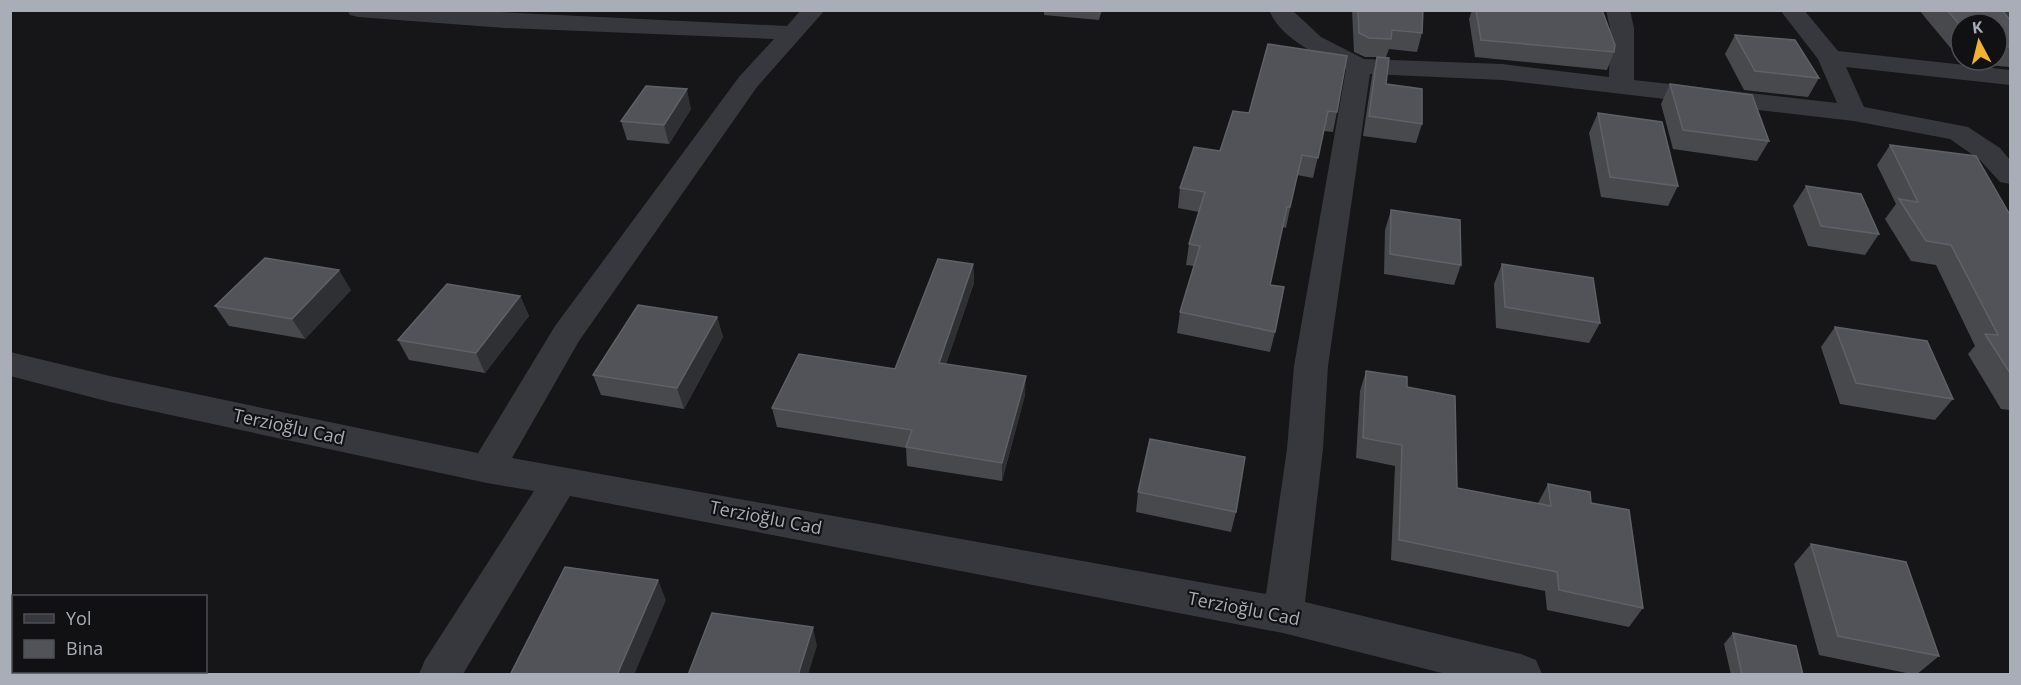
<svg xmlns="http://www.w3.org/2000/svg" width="2021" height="685" font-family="'Open Sans',sans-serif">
<rect width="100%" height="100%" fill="#161618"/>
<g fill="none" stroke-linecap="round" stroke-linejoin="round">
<g fill="#37383d" fill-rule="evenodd">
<path d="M347,10H459L787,26L801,10H825L757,87L579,341L512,458L1266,594L1287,449L1294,366L1346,69C1319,55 1281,40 1269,10H1292L1321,37L1364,59L1502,64L1609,77L1610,28L1606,10H1630L1634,28V80L1837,103L1818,59L1780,10H1804L1838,51L2010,70V85L1846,67L1864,107L1968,127L2000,148L2010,160V184L2000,182L1980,160L1950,139L1854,121L1502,80L1370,74L1328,366L1323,449L1305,602L1521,654L1536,660L1542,674H1446L1283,633L570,496L463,674H419L425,660L534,491L487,483L110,402L10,376V352L110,376L478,453L555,326L739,77L774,39L505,28L358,17L350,15Z"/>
<polygon points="1995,10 2010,10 2010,23 2002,21"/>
</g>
</g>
<g fill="#47494d" fill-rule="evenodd">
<polygon points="1044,10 1102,10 1099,20 1044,15"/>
<polygon points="1352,10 1423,10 1422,33 1417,52 1389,49 1386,57 1386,84 1422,124 1416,143 1363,136 1372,76 1377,57 1365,57 1354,52"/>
<polygon points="1472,10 1602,10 1614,52 1607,70 1475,57 1469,19"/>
<path d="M1919,10H2002L2010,20V67L1963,63ZM1961,24H1997V60H1961Z"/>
<polygon points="1735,35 1819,78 1808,97 1744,90 1725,54"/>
<polygon points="1268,44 1337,112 1333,132 1324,131 1313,178 1297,175 1286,228 1282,227 1270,285 1275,332 1270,352 1177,333 1180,312 1194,266 1186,265 1189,244 1199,212 1178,208 1180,188 1220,151 1249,113"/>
<polygon points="1670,84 1769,141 1757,161 1673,149 1661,104"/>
<polygon points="691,109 669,144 627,140 621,121"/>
<polygon points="1598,113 1678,186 1668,206 1601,197 1589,133"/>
<polygon points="1890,145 2010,215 2010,410 2001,409 1968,354 1975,346 1936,265 1911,261 1885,219 1896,204 1877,165"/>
<polygon points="1806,186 1879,234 1865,255 1808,246 1793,206"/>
<polygon points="1391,210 1461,265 1454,285 1384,274 1385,230"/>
<polygon points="973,264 974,283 946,364 1025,395 1002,481 907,466 906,448 777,427 772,408 895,369"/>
<polygon points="1502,264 1600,323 1589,343 1496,328 1494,284"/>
<polygon points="351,290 305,339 229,326 215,306"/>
<polygon points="520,296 529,316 485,373 409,360 398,340"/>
<polygon points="717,317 723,337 684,409 601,395 593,375"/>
<polygon points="1835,327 1953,399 1935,420 1840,404 1821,347"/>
<polygon points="1366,371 1407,387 1457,488 1538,503 1548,484 1591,503 1643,608 1629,627 1547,610 1545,591 1391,560 1395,466 1356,458 1360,391"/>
<polygon points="1138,492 1236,512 1231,532 1136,512"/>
<polygon points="1811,544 1939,656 1916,675 1819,655 1794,564"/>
<polygon points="1733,633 1803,675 1731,675 1724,644"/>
</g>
<g fill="#2f3033">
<polygon points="687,89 691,109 669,144 664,125"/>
<polygon points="973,264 974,283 940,382 939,363"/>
<polygon points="339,270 351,290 305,339 292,319"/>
<polygon points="520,296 529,316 485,373 476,353"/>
<polygon points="717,317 723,337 684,409 677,388"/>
<polygon points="1026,376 1025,395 1002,481 1002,463"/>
<polygon points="658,580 666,600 634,675 617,675"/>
<polygon points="813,627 817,646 808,675 798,675"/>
</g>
<g fill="#525359" stroke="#5f6168" stroke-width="1.5">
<polygon points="1358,10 1423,10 1422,33 1392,30 1391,39 1369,38 1359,33"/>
<polygon points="1476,10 1602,10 1615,45 1614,52 1481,40"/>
<polygon points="1947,10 2002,10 2010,20 2010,47 1997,45 1997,24 1961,24 1961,26"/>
<polygon points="1735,35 1795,40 1819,78 1755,71"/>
<polygon points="1268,44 1347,56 1337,112 1328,111 1318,158 1302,155 1290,207 1287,207 1270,285 1284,287 1275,332 1180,312 1200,246 1189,244 1205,192 1180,188 1194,147 1220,151 1233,111 1249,113"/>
<polygon points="1377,57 1389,58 1386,84 1422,89 1422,124 1369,116"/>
<polygon points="1670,84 1752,95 1769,141 1683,130"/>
<polygon points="646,86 687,89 664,125 621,121"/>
<polygon points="1598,113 1662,122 1678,186 1610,177"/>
<polygon points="1890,145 1976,156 2010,215 2010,373 1985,334 1998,335 1951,245 1926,241 1899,199 1918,202"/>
<polygon points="1806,186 1861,194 1879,234 1821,226"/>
<polygon points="1391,210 1460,220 1461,265 1390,254"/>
<polygon points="265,258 339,270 292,319 215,306"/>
<polygon points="938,259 973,264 939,363 1026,376 1002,463 906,447 912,430 772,408 799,354 895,369"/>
<polygon points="1502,264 1593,278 1600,323 1505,307"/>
<polygon points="447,284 520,296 476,353 398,340"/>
<polygon points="638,305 717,317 677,388 593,375"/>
<polygon points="1835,327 1927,341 1953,399 1856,383"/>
<polygon points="1366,371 1407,377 1407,387 1455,396 1457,488 1551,506 1548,484 1590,492 1591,503 1629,510 1643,608 1559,590 1557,572 1399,540 1402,445 1363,438"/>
<polygon points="1150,439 1245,457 1236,512 1138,492"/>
<polygon points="1811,544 1906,562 1939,656 1838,636"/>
<polygon points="565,567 658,580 617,675 510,675"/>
<polygon points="712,613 813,627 798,675 688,675"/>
<polygon points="1733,633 1796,646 1803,675 1742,675"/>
</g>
<g text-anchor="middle" stroke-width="4.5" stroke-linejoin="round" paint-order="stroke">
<g font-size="18" fill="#a8adb8" stroke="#111113">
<text transform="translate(289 427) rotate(12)" y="6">Terzioğlu Cad</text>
<text transform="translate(766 518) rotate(11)" y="6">Terzioğlu Cad</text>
<text transform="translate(1244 609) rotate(11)" y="6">Terzioğlu Cad</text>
</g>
</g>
<rect width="2021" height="685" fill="none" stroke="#a8adb8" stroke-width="24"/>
<rect x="12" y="595" width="195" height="78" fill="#111113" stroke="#4d4f55" stroke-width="1.5"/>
<rect x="24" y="614" width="30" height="9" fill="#37383d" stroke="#4d4f55" stroke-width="1.5"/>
<text x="66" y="625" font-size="18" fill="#a8adb8">Yol</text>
<rect x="24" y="640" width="30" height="18" fill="#525359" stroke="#4d4f55" stroke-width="1.5"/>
<text x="66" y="655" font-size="18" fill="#a8adb8">Bina</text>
<g transform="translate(1979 42) rotate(353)"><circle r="28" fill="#111113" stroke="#4d4f55" stroke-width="1.5"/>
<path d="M0-4.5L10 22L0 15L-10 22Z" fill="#f2b134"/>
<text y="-9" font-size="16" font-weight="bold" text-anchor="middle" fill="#a8adb8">K</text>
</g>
</svg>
